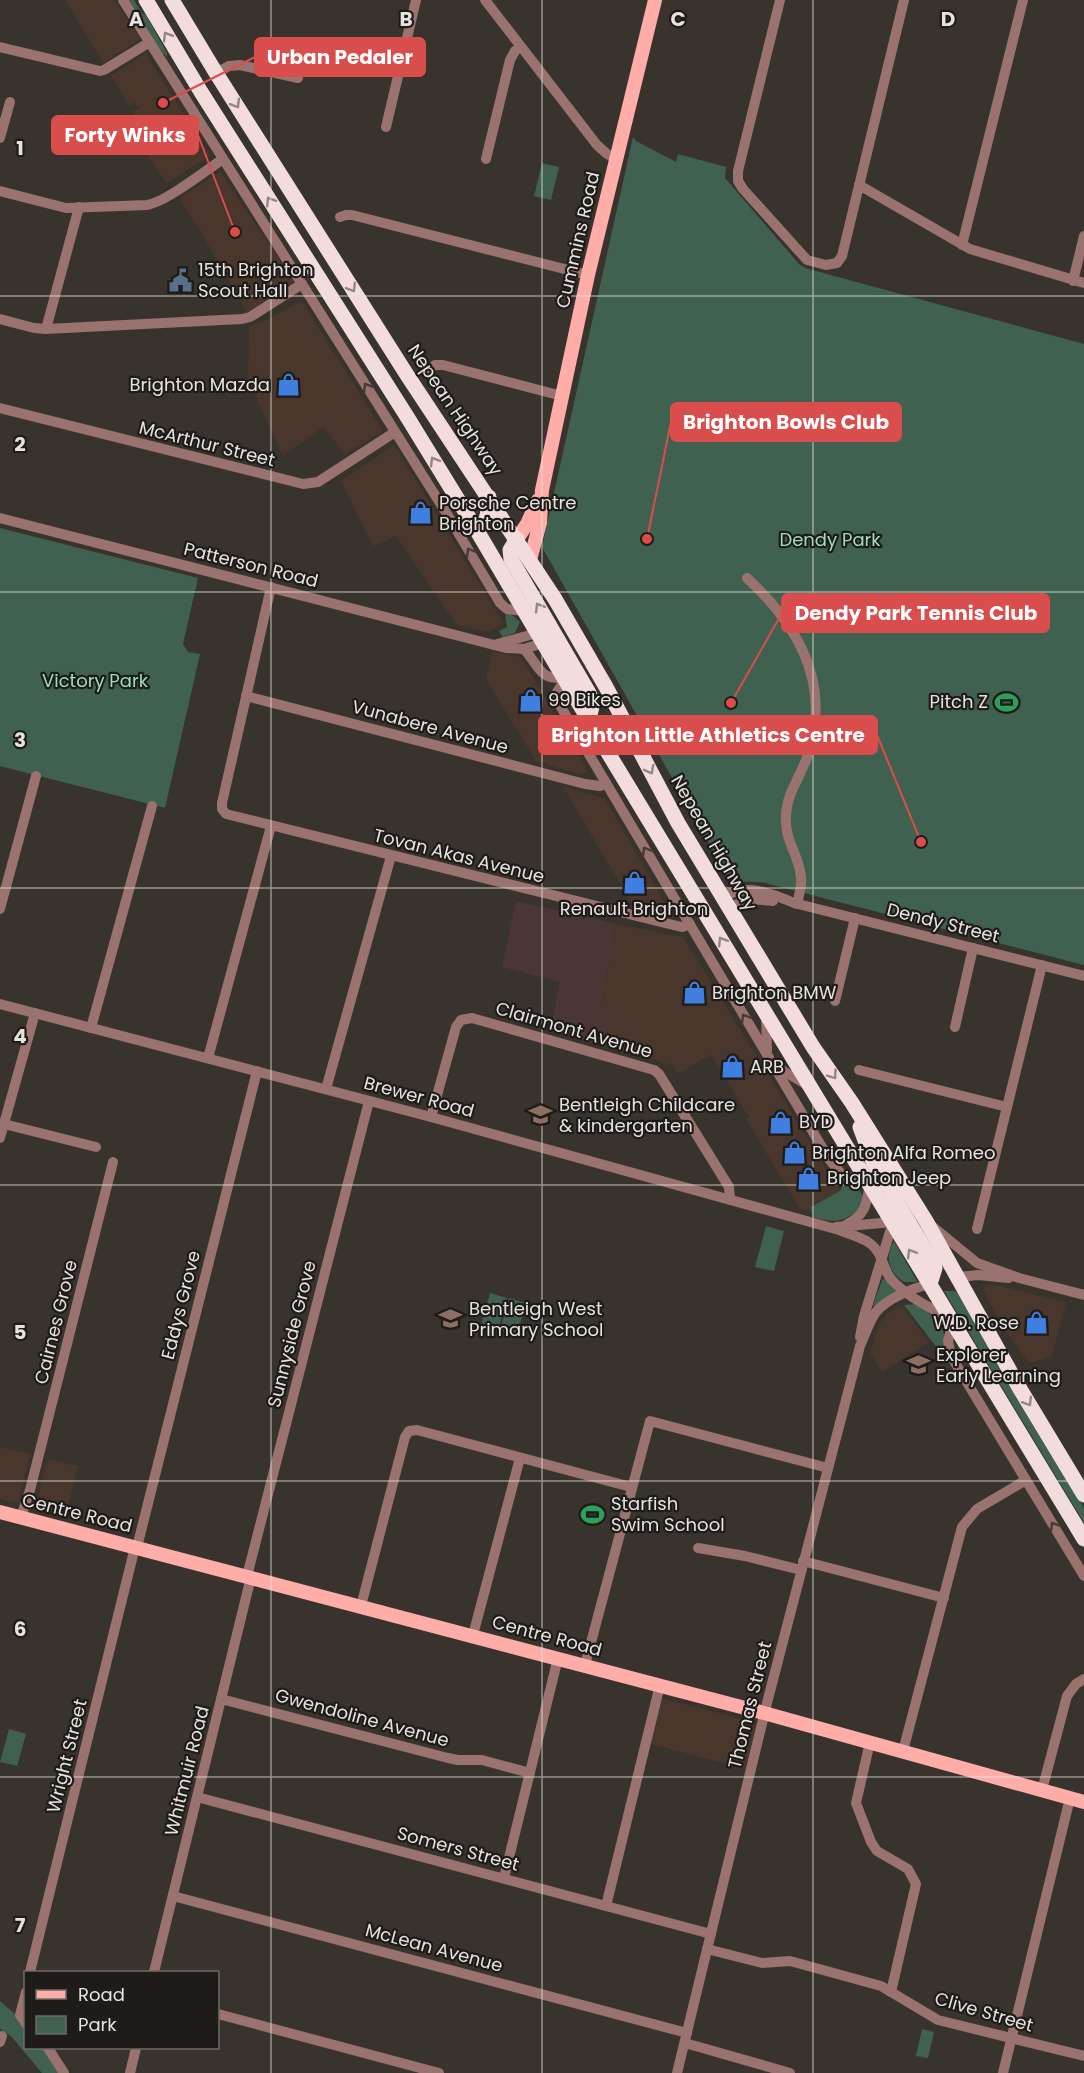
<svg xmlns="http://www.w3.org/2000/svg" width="1084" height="2073" font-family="Poppins,sans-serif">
<rect width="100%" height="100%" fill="#39332e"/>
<g fill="#49372d">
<polygon points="65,0 114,0 141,39 103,63"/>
<polygon points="146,54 210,156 166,183 142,146 140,124 133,112 143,105 138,107 135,102 129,106 111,76"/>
<polygon points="220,172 295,283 247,312 198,227 179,199"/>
<polygon points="302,301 383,431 345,454 323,427 283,456 248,380 249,326 262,322"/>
<polygon points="394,445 504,624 488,632 457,625 396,536 373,546 341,481"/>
<polygon points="492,652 521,657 588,771 581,775 536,761 486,679"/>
<polygon points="563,787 604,798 671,913 669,915 634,907"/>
<polygon points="616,924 683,937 840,1191 811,1207 811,1212 800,1209 746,1119 749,1117 711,1055 678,1074 671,1063 665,1066 662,1062 603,1046 613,1016 600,1012"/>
<polygon points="985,1285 1000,1286 1066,1302 1052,1356 1029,1363 1004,1329 983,1290"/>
<polygon points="902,1306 929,1342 882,1372 870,1353 878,1327 886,1314"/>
<polygon points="0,1447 30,1454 18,1504 0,1499"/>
<polygon points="47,1459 78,1466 65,1516 37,1509 36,1506"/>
<polygon points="660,1698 757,1723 745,1769 648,1743"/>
</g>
<polygon fill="#4a3634" points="516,901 616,924 600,1011 614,1015 603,1046 550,1031 560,982 502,967"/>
<g fill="#416150">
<polygon points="129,0 134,0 142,13 146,15 167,53 167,57 161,51"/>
<path d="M633,137L636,141L676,162L678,154L726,167L725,178L799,264L805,268L1084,344V965L765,883C755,881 737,883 729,879L542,547Z"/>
<polygon points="542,163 559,167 551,200 534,196"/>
<polygon points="0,528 198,578 183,644 188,652 200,654 165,808 0,766"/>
<polygon points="505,613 512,615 520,622 515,633 503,637 499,631 507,627"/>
<path d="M845,1181L856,1185L863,1196L861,1208C843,1223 834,1223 812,1217L811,1207L840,1191Z"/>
<polygon points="766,1226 784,1231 774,1271 755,1267"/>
<path d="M894,1241L917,1281V1282H904C889,1273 884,1257 894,1241Z"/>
<polygon points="883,1278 898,1292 875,1307 873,1305"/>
<path d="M944,1291H954L959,1293C996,1368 1040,1437 1084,1508V1523Z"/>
<polygon points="490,1293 507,1298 498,1330 481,1325"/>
<polygon points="509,1298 526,1303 517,1335 500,1330"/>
<path d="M917,1304C934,1316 950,1330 944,1353H941L904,1305Z"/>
<polygon points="9,1729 26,1734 17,1766 0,1762"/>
<polygon points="0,2001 16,2015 19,2023 25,2029 26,2048 44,2048 59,2073 42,2073 11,2036 0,2029"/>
<polygon points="922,2029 934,2032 928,2058 916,2056"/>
</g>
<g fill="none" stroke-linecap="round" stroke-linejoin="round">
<g stroke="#9a726f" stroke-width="10">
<polyline points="123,0 447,514 500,603 507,609 524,611"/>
<polyline points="485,0 597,145 607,154 616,159"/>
<polyline points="780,0 738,171 738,181 743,189 807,260 826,265 837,263 842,256 904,0"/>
<polyline points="0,47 100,71 104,70 150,42"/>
<polyline points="216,73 229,66 240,65 298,78"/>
<polyline points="386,127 416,0"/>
<polyline points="0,138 10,102"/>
<polyline points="486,159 510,60 515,51 520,47"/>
<polyline points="859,185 970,249 1084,283"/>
<path d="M0,191L66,208L147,205C166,202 205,171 223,159"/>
<polyline points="340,217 346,215 352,215 588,275"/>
<polyline points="962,245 1023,0"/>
<polyline points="1073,281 1084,236"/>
<polyline points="0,319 34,328 46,329 242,319 250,317 302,284"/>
<polyline points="46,329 79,207"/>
<polyline points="429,370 435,365 443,365 562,396"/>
<polyline points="0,408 303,484 318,482 395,432"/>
<polyline points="0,518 506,648 524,649 543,643"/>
<path d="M747,578C797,624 831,681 809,751C803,774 787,791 786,815C784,841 799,854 801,877C802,886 799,895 797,904"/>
<polyline points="271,587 222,803 222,809 226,814 665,923 682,927 690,924"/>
<polyline points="494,645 537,633"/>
<path d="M524,649C539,665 538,680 564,678"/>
<polyline points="565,680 557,692 558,702 829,1159 842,1175 869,1183"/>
<polyline points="246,696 585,784 600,786 606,783"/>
<path d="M723,897C747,883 770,893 794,903L1084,976"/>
<polyline points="729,907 752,899 773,901"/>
<polyline points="0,909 36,776"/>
<polyline points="835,1001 855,918"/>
<path d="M0,1004L431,1117L839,1230C857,1237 873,1239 881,1258C884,1265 886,1273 891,1279C906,1296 931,1309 951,1318"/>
<polyline points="766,1015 767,1051"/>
<polyline points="955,1027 973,948"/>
<polyline points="91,1028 152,806"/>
<polyline points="208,1058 271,826"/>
<polyline points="778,1068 809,1086"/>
<polyline points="859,1070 1007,1107"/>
<polyline points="326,1089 391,856"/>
<polyline points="431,1117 456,1027 461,1020 472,1018 654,1070 659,1074 729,1187 730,1200"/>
<polyline points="4,1124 96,1147"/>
<polyline points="0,1138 35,1013"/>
<path d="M846,1225C866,1214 866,1206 870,1184"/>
<polyline points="932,1226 977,1263 1019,1278 1084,1295"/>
<polyline points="836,1227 893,1222"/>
<polyline points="977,1229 1042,965"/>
<polyline points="959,1277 978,1275 1009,1278"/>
<polyline points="953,1322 948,1341 951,1356 1084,1576"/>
<polyline points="860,1337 864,1316 893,1222"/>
<polyline points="21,1517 30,1490 113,1162"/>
<polyline points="137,1547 257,1071"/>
<polyline points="698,1548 745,1556 801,1570"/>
<polyline points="803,1561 944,1598"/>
<polyline points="247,1576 369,1101"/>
<polyline points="361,1606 405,1437 409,1431 417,1430 631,1487"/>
<polyline points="473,1635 520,1458"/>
<polyline points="585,1665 650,1421 828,1468"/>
<polyline points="221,1699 448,1758 458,1760 482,1760 530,1773"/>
<polyline points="870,1742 856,1803 871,1842 877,1851 908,1869 916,1884 891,1992"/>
<polyline points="903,1751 962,1527 977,1509 1026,1480"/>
<polyline points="1042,1790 1067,1696 1076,1684 1084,1679"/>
<polyline points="197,1797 711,1934"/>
<polyline points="504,1878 558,1658"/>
<polyline points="173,1896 687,2033"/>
<polyline points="606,1906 660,1685"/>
<polyline points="707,1949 762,1963 790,1961 881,1986 938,2020 1084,2056"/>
<polyline points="30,1972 135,1547"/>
<polyline points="154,1972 251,1577"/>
<polyline points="26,1992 20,2015 26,2024"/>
<polyline points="218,2014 439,2073"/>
<polyline points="0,2042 2,2036"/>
<polyline points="685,2043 790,2073"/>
<polyline points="48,2048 64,2073"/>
<polyline points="130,2073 136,2048"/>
<path d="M677,2073L768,1699L860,1346C865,1335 869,1322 876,1312C888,1298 913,1288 930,1284"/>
<polyline points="1003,2073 1070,1798"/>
</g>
<g stroke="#ffada9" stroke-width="14">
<polyline points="517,539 527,524 538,500"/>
<polyline points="530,560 540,523 542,490 588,275 655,0"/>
<polyline points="0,1512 764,1713 1084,1802"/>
</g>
<g stroke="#f2dddc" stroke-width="15">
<polyline points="146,0 201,92 406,415 476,529 613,761 1084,1539"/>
<polyline points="172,0 216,73 407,375 555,599 606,687 678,823 813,1047 852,1103 926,1221 1020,1389 1084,1495"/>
<path d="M476,529C489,522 488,511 489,497"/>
<polyline points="517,539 510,550 511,559 589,693 593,703 589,719"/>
<polyline points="860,1127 873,1162 934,1264 935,1268 930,1284"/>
</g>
</g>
<defs><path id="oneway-chevron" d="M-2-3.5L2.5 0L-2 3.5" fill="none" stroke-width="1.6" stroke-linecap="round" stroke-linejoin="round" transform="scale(1.5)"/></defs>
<g stroke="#938684">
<use href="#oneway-chevron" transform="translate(167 36) rotate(-121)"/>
<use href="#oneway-chevron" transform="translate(236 104) rotate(58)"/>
<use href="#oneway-chevron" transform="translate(270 201) rotate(-122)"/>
<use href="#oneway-chevron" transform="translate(352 288) rotate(58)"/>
<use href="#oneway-chevron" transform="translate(434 461) rotate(-121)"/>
<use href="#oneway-chevron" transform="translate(539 607) rotate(-121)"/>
<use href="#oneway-chevron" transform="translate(650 770) rotate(62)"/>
<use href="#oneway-chevron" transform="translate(722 941) rotate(-122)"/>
<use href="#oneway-chevron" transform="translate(833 1075) rotate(55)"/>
<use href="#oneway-chevron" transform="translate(911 1253) rotate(-122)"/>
<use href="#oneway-chevron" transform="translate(1028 1402) rotate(58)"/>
</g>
<g stroke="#493937">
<use href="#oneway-chevron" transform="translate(367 387) rotate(-122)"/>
<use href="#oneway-chevron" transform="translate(470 552) rotate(-120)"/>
<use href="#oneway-chevron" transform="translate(646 851) rotate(-120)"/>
<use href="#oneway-chevron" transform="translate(745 1018) rotate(-121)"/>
<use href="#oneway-chevron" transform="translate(1054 1526) rotate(-121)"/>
</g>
<path fill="none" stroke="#e6e3df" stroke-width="1.5" stroke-opacity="0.55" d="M271,0V2073M542,0V2073M813,0V2073M0,296H1084M0,592H1084M0,888H1084M0,1185H1084M0,1481H1084M0,1777H1084"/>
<defs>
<symbol id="civic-bare" viewBox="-9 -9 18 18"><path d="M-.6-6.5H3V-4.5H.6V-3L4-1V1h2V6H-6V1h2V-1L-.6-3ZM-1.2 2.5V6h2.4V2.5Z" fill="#5c6f8a" stroke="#1e1b19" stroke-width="2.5" paint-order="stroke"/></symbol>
<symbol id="shop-bare" viewBox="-9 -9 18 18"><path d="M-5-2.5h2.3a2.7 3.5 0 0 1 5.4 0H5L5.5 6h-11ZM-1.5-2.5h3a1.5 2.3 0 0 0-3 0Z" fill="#3f7fe0" stroke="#1e1b19" stroke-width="2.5" paint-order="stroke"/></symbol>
<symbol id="stadium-bare" viewBox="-9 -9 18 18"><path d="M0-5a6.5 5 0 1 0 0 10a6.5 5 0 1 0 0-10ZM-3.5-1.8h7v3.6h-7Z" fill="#2e9e5b" stroke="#1e1b19" stroke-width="2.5" paint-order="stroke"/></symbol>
<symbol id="school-bare" viewBox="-9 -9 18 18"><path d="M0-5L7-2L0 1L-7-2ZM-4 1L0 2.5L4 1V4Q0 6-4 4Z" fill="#8d6e63" stroke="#1e1b19" stroke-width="2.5" paint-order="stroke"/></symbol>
</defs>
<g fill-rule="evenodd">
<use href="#civic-bare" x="164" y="264" width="33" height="33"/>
<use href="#shop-bare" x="272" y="368" width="33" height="33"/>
<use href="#shop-bare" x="404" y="496" width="33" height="33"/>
<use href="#shop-bare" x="514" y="684" width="33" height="33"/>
<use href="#stadium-bare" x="990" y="686" width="33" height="33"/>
<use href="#shop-bare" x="618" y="866" width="33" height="33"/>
<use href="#shop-bare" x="678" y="976" width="33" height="33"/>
<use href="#shop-bare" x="716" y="1050" width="33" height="33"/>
<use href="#school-bare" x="524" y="1098" width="33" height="33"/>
<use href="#shop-bare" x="764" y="1106" width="33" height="33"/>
<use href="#shop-bare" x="778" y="1136" width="33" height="33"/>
<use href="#shop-bare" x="792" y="1162" width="33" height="33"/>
<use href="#school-bare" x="434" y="1302" width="33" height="33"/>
<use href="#shop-bare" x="1020" y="1306" width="33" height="33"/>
<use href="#school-bare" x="902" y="1348" width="33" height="33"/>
<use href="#stadium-bare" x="576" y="1498" width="33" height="33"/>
</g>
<g text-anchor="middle" stroke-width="4.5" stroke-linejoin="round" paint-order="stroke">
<g font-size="18" fill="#e6e3df" stroke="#1e1b19">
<text transform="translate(578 240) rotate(-77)" y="6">Cummins Road</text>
<text transform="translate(455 410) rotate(56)" y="6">Nepean Highway</text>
<text transform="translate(207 444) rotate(14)" y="6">McArthur Street</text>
<text transform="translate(251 565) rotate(14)" y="6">Patterson Road</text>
<text transform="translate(430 727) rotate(15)" y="6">Vunabere Avenue</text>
<text transform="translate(714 843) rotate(60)" y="6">Nepean Highway</text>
<text transform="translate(459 856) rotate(14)" y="6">Tovan Akas Avenue</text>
<text transform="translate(943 923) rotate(14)" y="6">Dendy Street</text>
<text transform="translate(574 1030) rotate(16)" y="6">Clairmont Avenue</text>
<text transform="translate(419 1097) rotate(15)" y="6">Brewer Road</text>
<text transform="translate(181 1305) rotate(-76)" y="6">Eddys Grove</text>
<text transform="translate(56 1322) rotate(-76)" y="6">Cairnes Grove</text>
<text transform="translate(292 1334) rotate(-76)" y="6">Sunnyside Grove</text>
<text transform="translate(77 1513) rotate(14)" y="6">Centre Road</text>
<text transform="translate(547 1636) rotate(15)" y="6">Centre Road</text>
<text transform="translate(750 1705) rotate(-76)" y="6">Thomas Street</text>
<text transform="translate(362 1718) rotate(15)" y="6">Gwendoline Avenue</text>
<text transform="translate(67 1756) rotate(-76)" y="6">Wright Street</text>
<text transform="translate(187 1771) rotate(-76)" y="6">Whitmuir Road</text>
<text transform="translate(458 1849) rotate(15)" y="6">Somers Street</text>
<text transform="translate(434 1948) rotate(15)" y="6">McLean Avenue</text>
<text transform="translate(984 2012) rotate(16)" y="6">Clive Street</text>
</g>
<g font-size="18" fill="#e6e3df" stroke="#1e1b19" text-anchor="start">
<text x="198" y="276">15th Brighton<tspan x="198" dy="21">Scout Hall</tspan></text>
<text x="270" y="391" text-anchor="end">Brighton Mazda</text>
<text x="439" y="509">Porsche Centre<tspan x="439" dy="21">Brighton</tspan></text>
<text x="548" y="706">99 Bikes</text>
<text x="988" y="708" text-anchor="end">Pitch Z</text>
<text x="634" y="915" text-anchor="middle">Renault Brighton</text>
<text x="712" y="999">Brighton BMW</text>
<text x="750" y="1073">ARB</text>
<text x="559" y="1111">Bentleigh Childcare<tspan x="559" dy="21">&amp; kindergarten</tspan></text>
<text x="799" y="1128">BYD</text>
<text x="812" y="1159">Brighton Alfa Romeo</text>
<text x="827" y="1184">Brighton Jeep</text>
<text x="469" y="1315">Bentleigh West<tspan x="469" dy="21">Primary School</tspan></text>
<text x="1019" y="1329" text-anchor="end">W.D. Rose</text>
<text x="936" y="1361">Explorer<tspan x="936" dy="21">Early Learning</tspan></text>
<text x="611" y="1510">Starfish<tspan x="611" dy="21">Swim School</tspan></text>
</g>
<g font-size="18" fill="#9cdfbc" stroke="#1e1b19">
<text x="830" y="546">Dendy Park</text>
<text x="95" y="687">Victory Park</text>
</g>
</g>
<g font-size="20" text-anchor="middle" font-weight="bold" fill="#e6e3df" stroke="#1e1b19" stroke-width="4.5" stroke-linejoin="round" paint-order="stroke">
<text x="136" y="26">A</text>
<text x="406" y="26">B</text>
<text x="678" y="26">C</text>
<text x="948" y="26">D</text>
<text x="20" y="155">1</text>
<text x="20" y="451">2</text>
<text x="20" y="747">3</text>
<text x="20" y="1043">4</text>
<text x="20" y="1339">5</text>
<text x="20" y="1636">6</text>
<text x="20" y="1932">7</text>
</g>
<path fill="none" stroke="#d94d4d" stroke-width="2" d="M163 103L255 57M235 232L198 135M647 539L671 422M731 703L782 613M921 842L877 735"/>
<g fill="#d94d4d" stroke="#1e1b19" stroke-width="2">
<circle cx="163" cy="103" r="6"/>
<circle cx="235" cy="232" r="6"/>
<circle cx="647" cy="539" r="6"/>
<circle cx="731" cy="703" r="6"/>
<circle cx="921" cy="842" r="6"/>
</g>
<g fill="#d94d4d" stroke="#d94d4d" stroke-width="2">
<rect x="255" y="38" width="170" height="38" rx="6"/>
<rect x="52" y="116" width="146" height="38" rx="6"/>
<rect x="671" y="403" width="230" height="38" rx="6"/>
<rect x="782" y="594" width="267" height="38" rx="6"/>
<rect x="539" y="716" width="338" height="38" rx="6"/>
</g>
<g font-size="20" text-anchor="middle" font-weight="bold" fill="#fff">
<text x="340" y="64">Urban Pedaler</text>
<text x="125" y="142">Forty Winks</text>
<text x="786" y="429">Brighton Bowls Club</text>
<text x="916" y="620">Dendy Park Tennis Club</text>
<text x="708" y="742">Brighton Little Athletics Centre</text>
</g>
<rect x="24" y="1971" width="195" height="78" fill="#1e1b19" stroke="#6e6b68" stroke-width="1.5"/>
<rect x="36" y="1990" width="30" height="9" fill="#ffada9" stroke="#6e6b68" stroke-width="1.5"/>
<text x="78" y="2001" font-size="18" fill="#e6e3df">Road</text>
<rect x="36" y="2016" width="30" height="18" fill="#416150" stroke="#6e6b68" stroke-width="1.5"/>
<text x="78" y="2031" font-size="18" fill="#e6e3df">Park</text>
</svg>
